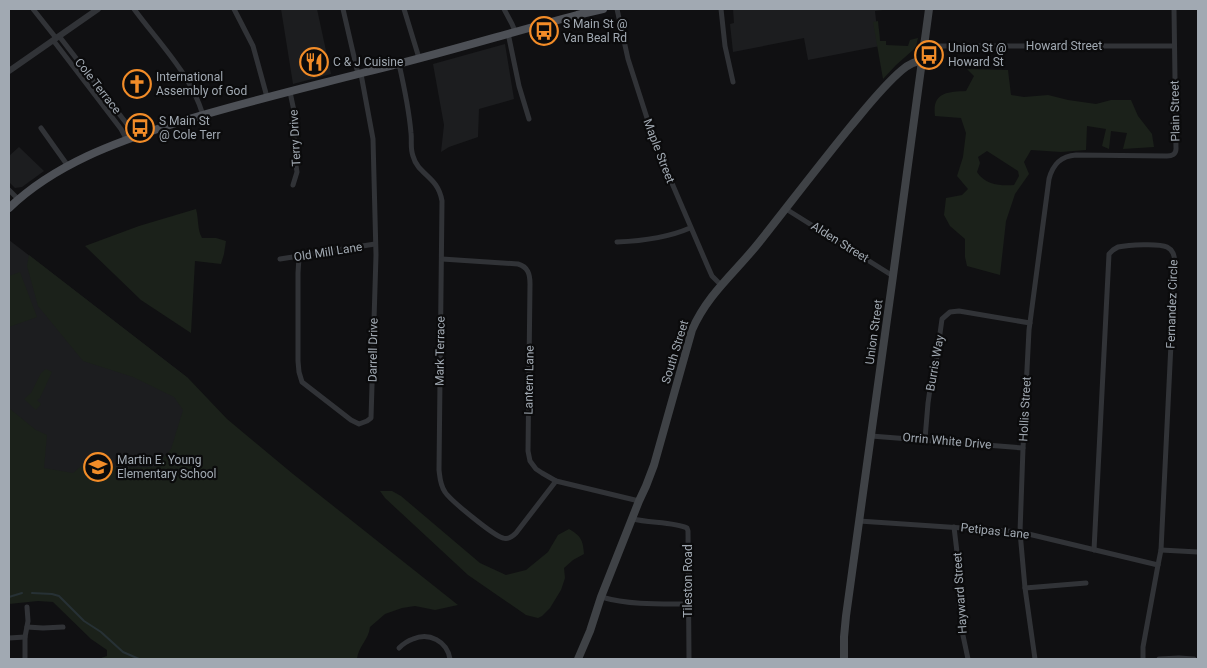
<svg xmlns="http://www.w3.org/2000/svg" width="1207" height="668" font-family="Roboto,sans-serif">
<rect width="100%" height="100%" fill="#101012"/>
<g fill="#1c1d1f">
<polygon points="281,9 317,9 331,74 293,84"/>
<polygon points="733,9 883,9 883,10 875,11 877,29 879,29 880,46 808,60 804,38 733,52 730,24 734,23"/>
<polygon points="505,44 514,99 479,109 478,137 449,147 441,152 444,125 433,64"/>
<polygon points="19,147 44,171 22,187 15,188 9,182 9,156"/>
<polygon points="9,240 188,378 186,556 9,590"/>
</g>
<g fill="#1b211a" fill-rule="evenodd">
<polygon points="878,21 880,41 886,41 886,45 908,46 910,40 918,38 916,46 913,50 896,65 883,79 873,22"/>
<path d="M967,69L1008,70L1011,95L1024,97L1048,95L1068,100L1096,104L1111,100H1131L1138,116L1152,134L1154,147L1123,149L1127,133L1111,131L1109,149L1102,146L1106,129L1087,126L1086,150L1061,152L1031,150L1024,162L1029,174L1015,194L1006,221L1000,275L967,266L965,257V239L950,226L944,215L946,198L962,195L968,189L957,176L963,157L966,133L961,118L935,116C932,92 947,92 966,91L974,76ZM987,151L1018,171L1019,176L1014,185C1001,186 985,185 977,172L980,163L978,157Z"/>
<path d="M196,209C199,220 197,229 202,238H216L226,241L224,254L221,264L195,261L191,333L141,300L85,246L139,226Z"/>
<path d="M29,255L188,378L227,419L293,474L458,605L435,610L415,606L402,608L385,614L370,627C369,639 358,647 357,659H98L107,656V650L91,639L53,602L38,601L9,604V405L10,409L36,430L47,435L44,468L73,473L85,463H102L117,468L155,467L171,449L183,410L174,397L133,377L83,361L38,306L27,266Z"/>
<polygon points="20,272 37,317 9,327 9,276"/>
<polygon points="46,369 52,372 40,398 37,400 41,404 36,410 24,399 31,393 41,373"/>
<path d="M380,491H392L401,496L480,563L506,575L526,570L548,552L558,535L569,529C581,536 583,540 584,554L573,560L564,568L565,578L561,590L550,608L542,616L538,618L526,615L468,575L385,498Z"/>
</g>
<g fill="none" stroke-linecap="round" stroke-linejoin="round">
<g stroke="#273135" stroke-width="2">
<polyline points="32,593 52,594 59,596 84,621 101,632 123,652 139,659"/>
<polyline points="9,597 22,593"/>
</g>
<g stroke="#313337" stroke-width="5">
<polyline points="33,9 56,38"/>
<path d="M134,9C159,43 190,73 203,115"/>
<polyline points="234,9 253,46 267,97"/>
<polyline points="343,9 358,74"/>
<polyline points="404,9 419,58"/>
<polyline points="504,9 512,24 515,31"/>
<polyline points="617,9 628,59 656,146 708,267 712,276 721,285"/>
<polyline points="721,9 725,46 733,82"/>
<polyline points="508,33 519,86 529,119"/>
<polyline points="59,36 130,128 135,137"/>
<polyline points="53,40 121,129 127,140"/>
<polyline points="924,46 1174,46"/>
<path d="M399,64C404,86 409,110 411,133C412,141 410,148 413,156C418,175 438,176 442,201L439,470C440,478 440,485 445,492C450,500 494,536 503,538C508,540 512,537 516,533L556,481"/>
<polyline points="290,92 294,111 294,152 297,172 293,185"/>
<polyline points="41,128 68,166"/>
<polyline points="9,190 18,199"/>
<polyline points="786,209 893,276"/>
<path d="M617,242C642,241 667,238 690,228"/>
<polyline points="299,257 298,273 298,361 299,372 302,382 351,420 359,424 367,421 371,418 376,255 373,139 361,74"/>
<polyline points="280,259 375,244"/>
<path d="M442,259L518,264C528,267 530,274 530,284L528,451L530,461L536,469L542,473L556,481L639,501"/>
<polyline points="871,436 1023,448"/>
<polyline points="925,439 928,403 930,389 934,377 942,319 950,312 959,311 1030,323"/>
<path d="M633,519C648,523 675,522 687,528L688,531L689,659"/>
<polyline points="859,521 1020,532 1158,565"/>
<polyline points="954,527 959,569 959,604 961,626 968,659"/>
<path d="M1094,550L1109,254L1113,250L1118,247C1128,245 1159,243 1167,247C1173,250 1174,255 1175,261L1161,550L1158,565L1143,647V659"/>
<polyline points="1161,550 1198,552"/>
<polyline points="1025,588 1086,583"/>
<path d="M601,597C630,605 659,604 688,604"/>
<polyline points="27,627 43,628 63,627"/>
<polyline points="9,638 25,637"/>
<path d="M399,648C403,644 407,641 413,639C429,632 447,641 450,659"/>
<polyline points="25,659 25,637 28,621 27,607"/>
<path d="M1035,659L1025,588L1020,532L1023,448L1029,330L1049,179C1053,164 1061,156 1076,155L1167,156C1172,156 1176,154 1176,149L1174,9"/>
<polyline points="1159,659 1179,658 1194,659"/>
</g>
<polyline stroke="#313337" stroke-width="6" points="9,71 98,9"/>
<g stroke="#3f4246" stroke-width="8">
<path d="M578,659L590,631L601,597L639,501L646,486L654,465L692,330C708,293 737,271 761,240C791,202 820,164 851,126C867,107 883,86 902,70C908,65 914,61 922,61"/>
<polyline points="844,659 844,637 846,616 893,276 929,9"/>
</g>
<path stroke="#4d5056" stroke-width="8" d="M9,208C55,164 116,142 176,123C237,104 300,89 362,73C434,56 505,34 577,15L603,9"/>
</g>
<defs>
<symbol id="bus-ring" viewBox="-11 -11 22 22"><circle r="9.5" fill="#0b0b0c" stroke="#f28c28" stroke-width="1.5"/><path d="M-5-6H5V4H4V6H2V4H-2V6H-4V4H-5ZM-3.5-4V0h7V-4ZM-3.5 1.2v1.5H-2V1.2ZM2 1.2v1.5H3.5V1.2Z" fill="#f28c28"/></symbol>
<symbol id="restaurant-ring" viewBox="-11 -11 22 22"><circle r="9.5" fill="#0b0b0c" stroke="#f28c28" stroke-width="1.5"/><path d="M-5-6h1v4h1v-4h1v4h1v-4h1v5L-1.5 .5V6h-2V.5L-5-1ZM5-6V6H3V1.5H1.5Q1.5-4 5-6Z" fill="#f28c28"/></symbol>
<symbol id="church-ring" viewBox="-11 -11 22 22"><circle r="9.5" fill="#0b0b0c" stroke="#f28c28" stroke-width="1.5"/><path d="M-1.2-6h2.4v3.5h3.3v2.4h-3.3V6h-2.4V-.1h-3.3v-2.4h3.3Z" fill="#f28c28"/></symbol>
<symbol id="school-ring" viewBox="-11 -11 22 22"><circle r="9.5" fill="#0b0b0c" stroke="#f28c28" stroke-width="1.5"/><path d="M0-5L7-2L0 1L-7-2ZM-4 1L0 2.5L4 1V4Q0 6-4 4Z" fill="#f28c28"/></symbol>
</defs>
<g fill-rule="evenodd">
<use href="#bus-ring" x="528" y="15" width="32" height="32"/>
<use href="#bus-ring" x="913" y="39" width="32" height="32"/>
<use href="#restaurant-ring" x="298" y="46" width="32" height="32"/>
<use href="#church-ring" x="121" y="68" width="32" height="32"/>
<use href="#bus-ring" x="124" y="112" width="32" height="32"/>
<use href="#school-ring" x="82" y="451" width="32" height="32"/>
</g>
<g text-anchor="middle" stroke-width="4.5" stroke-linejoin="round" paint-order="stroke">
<g font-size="12" fill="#a1a9b2" stroke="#0b0b0c" text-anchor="start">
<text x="563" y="28">S Main St @<tspan x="563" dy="14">Van Beal Rd</tspan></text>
<text x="948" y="52">Union St @<tspan x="948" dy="14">Howard St</tspan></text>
<text x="333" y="66">C &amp; J Cuisine</text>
<text x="156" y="81">International<tspan x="156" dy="14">Assembly of God</tspan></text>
<text x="159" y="125">S Main St<tspan x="159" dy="14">@ Cole Terr</tspan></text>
<text x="117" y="464">Martin E. Young<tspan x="117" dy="14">Elementary School</tspan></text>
</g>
<g font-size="12" fill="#a1a9b2" stroke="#0b0b0c">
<text x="1064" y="50">Howard Street</text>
<text transform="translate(98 86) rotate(52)" y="4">Cole Terrace</text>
<text transform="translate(1175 111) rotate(-91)" y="4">Plain Street</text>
<text transform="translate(295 138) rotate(-93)" y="4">Terry Drive</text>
<text transform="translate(659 151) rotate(69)" y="4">Maple Street</text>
<text transform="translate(840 242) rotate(32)" y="4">Alden Street</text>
<text transform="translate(328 252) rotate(-9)" y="4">Old Mill Lane</text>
<text transform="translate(1172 304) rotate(-88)" y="4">Fernandez Circle</text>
<text transform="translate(874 332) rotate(-82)" y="4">Union Street</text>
<text transform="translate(373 350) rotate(-89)" y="4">Darrell Drive</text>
<text transform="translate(440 351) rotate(-89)" y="4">Mark Terrace</text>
<text transform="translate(675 352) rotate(-73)" y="4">South Street</text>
<text transform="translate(935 363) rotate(-80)" y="4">Burris Way</text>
<text transform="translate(529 380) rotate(-89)" y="4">Lantern Lane</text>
<text transform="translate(1025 409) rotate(-87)" y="4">Hollis Street</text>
<text transform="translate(947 441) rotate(5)" y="4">Orrin White Drive</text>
<text transform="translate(995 531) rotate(6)" y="4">Petipas Lane</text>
<text transform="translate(688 581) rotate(-90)" y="4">Tileston Road</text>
<text transform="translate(960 593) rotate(-94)" y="4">Hayward Street</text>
</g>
</g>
<rect width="1207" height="668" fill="none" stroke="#a1a9b2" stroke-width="20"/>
</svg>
